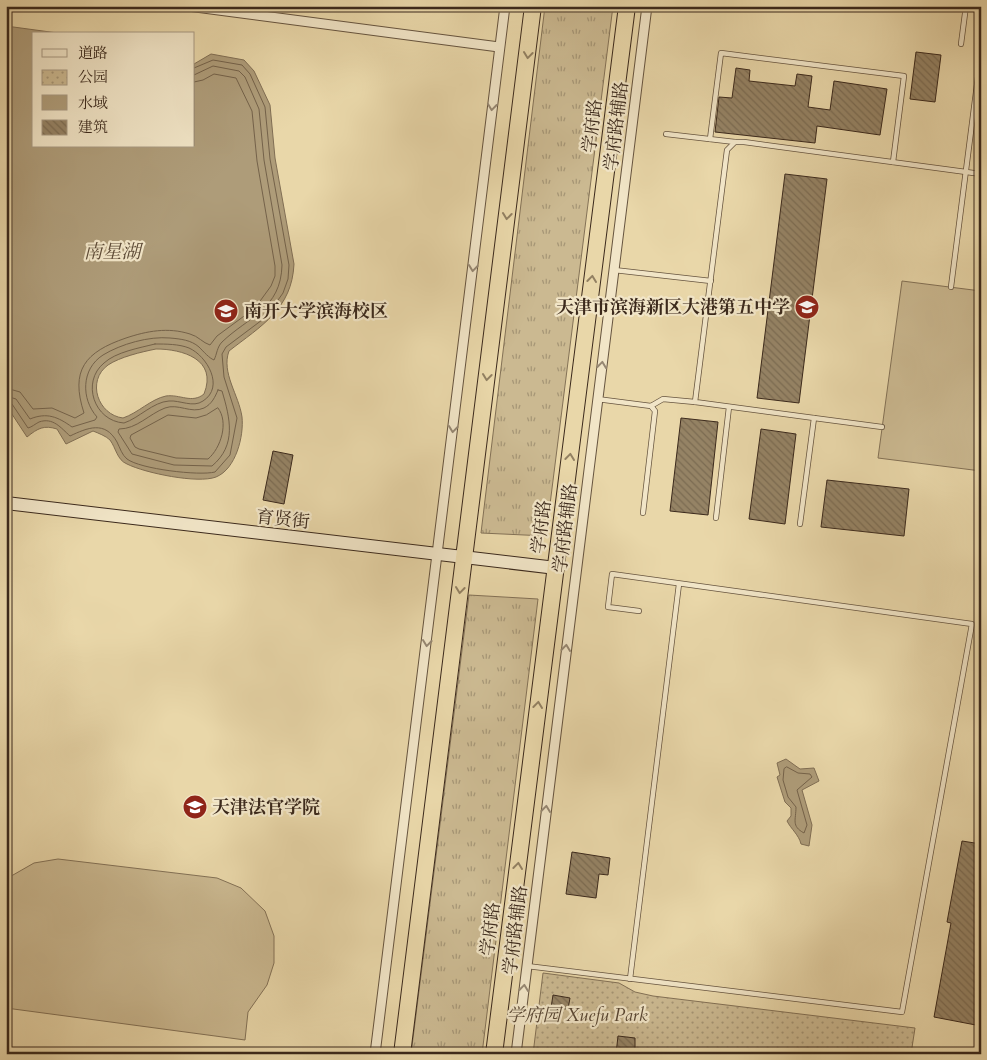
<svg xmlns="http://www.w3.org/2000/svg" width="987" height="1060" font-family="Cardo,'Noto Serif SC',serif">
<defs>
<pattern id="grass-tufts" width="24" height="20" patternUnits="userSpaceOnUse" patternTransform="scale(1.25)"><rect width="24" height="20" fill="#cbb991"/><path d="M3 7l-1-3M5 7V3M7 7l1-3M15 17l-1-3M17 17v-4M19 17l1-3" fill="none" stroke="#a69676"/></pattern>
<pattern id="park-dots" width="8" height="8" patternUnits="userSpaceOnUse" patternTransform="scale(1.25)"><rect width="8" height="8" fill="#cbb991"/><path d="M2 2h.1M6 6h.1" fill="none" stroke="#a69676" stroke-width="1.8" stroke-linecap="round"/></pattern>
<pattern id="building-back-hatch" width="6" height="6" patternUnits="userSpaceOnUse" patternTransform="scale(1.25)"><rect width="6" height="6" fill="#958365"/><path d="M-1 5l2 2M0 0l6 6M5-1l2 2" fill="none" stroke="#7b6b52"/></pattern>
</defs>
<rect width="100%" height="100%" fill="#e9d7a9"/>
<filter id="stains"><feTurbulence type="fractalNoise" baseFrequency=".004" numOctaves="4"/><feColorMatrix values="0 0 0 0 .2 0 0 0 0 .09 0 0 0 0 .02 0 0 0 .5 -.17"/></filter>
<radialGradient id="worn" r=".72"><stop offset=".6" stop-color="#630" stop-opacity="0"/><stop offset="1" stop-color="#630" stop-opacity=".3"/></radialGradient>
<g fill="url(#grass-tufts)" stroke="#837156">
<polygon points="545,6 613,6 546,536 481,533"/>
<polygon points="469,595 538,599 482,1054 411,1054"/>
</g>
<polygon fill="url(#park-dots)" stroke="#837156" points="543,973 619,983 635,992 653,996 915,1028 911,1054 533,1054"/>
<g fill="#cbb991" stroke="#837156">
<polygon points="902,281 981,291 981,471 878,458"/>
<polygon points="58,859 217,878 241,888 265,911 274,936 274,963 267,985 248,1012 245,1040 6,1008 6,879 34,863"/>
</g>
<g fill="#ae9c79" stroke="#806e54" fill-rule="evenodd">
<path d="M6,26L65,34H34V146H194V64L211,54L244,60L254,71L270,105L275,158L294,264C292,309 261,326 229,351C221,373 239,395 242,417C244,436 236,469 216,477C198,484 145,473 127,464C117,460 116,448 110,440C106,436 98,433 93,431L66,444L57,429C44,425 38,428 27,437L6,405ZM156,349C182,349 218,359 204,394C192,404 180,394 166,396C151,399 138,413 123,418C98,415 86,381 108,365C120,357 141,352 156,349Z"/>
<path d="M786,759L800,769L814,768L819,781L802,790L812,825L809,846L801,844C799,835 791,829 787,821L791,816V808L785,802L777,777L780,775L777,763Z"/>
</g>
<g fill="none" stroke-linecap="round" stroke-linejoin="round">
<g stroke="#74624a" stroke-width="1">
<path d="M155,344C166,344 179,344 189,348C207,356 225,387 203,401C193,408 180,400 169,401C153,402 139,418 124,423C94,421 81,382 104,363C116,352 139,348 155,344Z"/>
<path d="M6,388L20,392L33,409L52,408L75,418L84,413C70,370 85,352 126,338C147,331 168,327 190,334C198,336 203,343 210,345L217,336L255,308L271,286L275,276V266L257,161L252,111L236,78L214,74L203,80L194,82"/>
<path d="M218,390L222,391C230,418 237,445 212,466L174,465L132,454L118,432L119,429C137,429 149,414 165,408C178,403 191,414 204,408C212,404 215,397 218,390Z"/>
<path d="M6,396L16,399L30,419C47,412 58,417 72,427L95,420L97,417C81,399 81,369 103,355C121,344 149,336 170,338C181,339 191,340 199,347C204,352 209,358 214,360C217,354 217,347 222,342C248,317 281,309 282,265L264,160L259,109L245,77L239,71L213,66L194,75"/>
<path d="M6,402L12,404L28,428C32,427 35,424 39,422C53,417 61,428 70,436C87,428 105,420 117,442C120,448 122,455 127,459C140,469 199,476 215,472L230,455L237,418L224,377L222,354L226,347L266,317L283,293L288,279L289,265L270,159L265,107L250,74L242,65L213,60L194,68"/>
<path d="M218,408C229,422 221,448 208,459L176,458L139,449L135,447L130,438L131,435L168,415L196,418L206,415Z"/>
<path d="M787,767L798,773L810,774L812,777L797,790L807,825L804,833C791,826 796,820 796,807L788,797L783,780L784,769Z"/>
</g>
</g>
<g fill="url(#building-back-hatch)" stroke="#3b291c">
<polygon points="916,52 941,55 935,102 910,99"/>
<polygon points="736,68 750,70 749,81 795,86 797,74 812,76 808,107 830,110 834,81 887,89 880,135 817,126 815,143 715,132 719,97 732,98"/>
<polygon points="785,174 827,179 799,403 757,398"/>
<polygon points="681,418 718,422 708,515 670,511"/>
<polygon points="761,429 796,434 785,524 749,519"/>
<polygon points="273,451 293,455 284,504 263,500"/>
<polygon points="827,480 909,489 904,536 821,527"/>
<polygon points="962,841 981,844 981,1026 934,1017 951,923 947,922"/>
<polygon points="572,852 610,858 608,875 599,874 596,898 566,894"/>
<polygon points="553,995 570,998 568,1009 551,1008"/>
<polygon points="618,1036 635,1038 635,1054 616,1054"/>
</g>
<g fill="none" stroke-linecap="round" stroke-linejoin="round">
<defs>
<g id="lane">
<polyline points="961,44 966,6"/>
<polyline points="666,134 735,142"/>
<polyline points="710,139 721,53 904,76 893,162"/>
<polyline points="614,270 711,281"/>
<polyline points="951,287 980,61"/>
<polyline points="597,399 651,406 663,399 695,402"/>
<polyline points="814,418 882,427"/>
<polyline points="643,513 655,411 651,406"/>
<polyline points="716,518 729,407"/>
<polyline points="800,524 814,418 695,402 727,150 735,142 744,142 981,174"/>
<polyline points="527,966 902,1012 972,624 612,574 608,607 639,611"/>
<polyline points="630,979 679,584"/>
</g>
<g id="street">
<polyline points="188,6 499,47"/>
<polyline points="375,1054 505,6"/>
<polyline points="516,1054 647,6"/>
</g>
<polyline id="secondary" points="6,503 556,568"/>
<g id="highway">
<polyline points="402,1054 533,6"/>
<polyline points="494,1054 627,6"/>
</g>
</defs>
<use href="#lane" stroke="#66543f" stroke-width="6"/>
<use href="#street" stroke="#66543f" stroke-width="11"/>
<use href="#secondary" stroke="#3b291c" stroke-width="14"/>
<use href="#highway" stroke="#3b291c" stroke-width="18"/>
<use href="#lane" stroke="#f1e5c7" stroke-width="4.5"/>
<use href="#street" stroke="#f1e5c7" stroke-width="9"/>
<use href="#secondary" stroke="#f1e5c7" stroke-width="12"/>
<use href="#highway" stroke="#e9d7a9" stroke-width="16"/>
</g>
<defs><path id="oneway-chevron" d="M-2-3.5L2.5 0L-2 3.5" fill="none" stroke-width="1.6" stroke-linecap="round" stroke-linejoin="round" transform="scale(1.25)"/></defs>
<g stroke="#928062">
<use href="#oneway-chevron" transform="translate(528 55) rotate(97)"/>
<use href="#oneway-chevron" transform="translate(507 216) rotate(97)"/>
<use href="#oneway-chevron" transform="translate(592 279) rotate(-83)"/>
<use href="#oneway-chevron" transform="translate(487 377) rotate(97)"/>
<use href="#oneway-chevron" transform="translate(570 457) rotate(-83)"/>
<use href="#oneway-chevron" transform="translate(460 590) rotate(97)"/>
<use href="#oneway-chevron" transform="translate(538 705) rotate(-83)"/>
<use href="#oneway-chevron" transform="translate(518 866) rotate(-83)"/>
</g>
<g stroke="#968772">
<use href="#oneway-chevron" transform="translate(492 107) rotate(97)"/>
<use href="#oneway-chevron" transform="translate(473 268) rotate(97)"/>
<use href="#oneway-chevron" transform="translate(602 365) rotate(-83)"/>
<use href="#oneway-chevron" transform="translate(453 429) rotate(97)"/>
<use href="#oneway-chevron" transform="translate(427 643) rotate(97)"/>
<use href="#oneway-chevron" transform="translate(566 648) rotate(-83)"/>
<use href="#oneway-chevron" transform="translate(546 809) rotate(-83)"/>
<use href="#oneway-chevron" transform="translate(524 988) rotate(-83)"/>
</g>
<defs>
<symbol id="school-disc" viewBox="-11 -11 22 22"><circle r="9.5" fill="#8f2418" stroke="#f1e5c7"/><path d="M0-5L7-2L0 1L-7-2ZM-4 1L0 2.5L4 1V4Q0 6-4 4Z" fill="#fff"/></symbol>
<symbol id="university-disc" viewBox="-11 -11 22 22"><circle r="9.5" fill="#8f2418" stroke="#f1e5c7"/><path d="M0-5L7-2L0 1L-7-2ZM-4 1L0 2.5L4 1V4Q0 6-4 4Z" fill="#fff"/></symbol>
</defs>
<g fill-rule="evenodd">
<use href="#school-disc" x="793" y="293" width="28" height="28"/>
<use href="#university-disc" x="212" y="297" width="28" height="28"/>
<use href="#university-disc" x="181" y="793" width="28" height="28"/>
</g>
<g text-anchor="middle" stroke-width="4.5" stroke-linejoin="round" paint-order="stroke">
<g font-size="18" fill="#3b291c" stroke="#f1e5c7">
<text transform="translate(592 126) rotate(-83)" y="6">学府路</text>
<text transform="translate(616 126) rotate(-83)" y="6">学府路辅路</text>
<text transform="translate(283 519) rotate(6)" y="6">育贤街</text>
<text transform="translate(541 527) rotate(-83)" y="6">学府路</text>
<text transform="translate(565 528) rotate(-83)" y="6">学府路辅路</text>
<text transform="translate(490 929) rotate(-83)" y="6">学府路</text>
<text transform="translate(515 930) rotate(-83)" y="6">学府路辅路</text>
</g>
<g font-size="18" font-weight="bold" fill="#3b291c" stroke="#f1e5c7" text-anchor="start">
<text x="790" y="313" text-anchor="end">天津市滨海新区大港第五中学</text>
<text x="244" y="317">南开大学滨海校区</text>
<text x="212" y="813">天津法官学院</text>
</g>
<g font-size="18" font-style="italic" fill="#584633" stroke="#f1e5c7">
<text x="577" y="1021">学府园 Xuefu Park</text>
</g>
<g font-size="19" font-style="italic" fill="#5e4c38" stroke="#f1e5c7">
<text x="112" y="258">南星湖</text>
</g>
</g>
<rect width="987" height="1060" fill="none" stroke="#e9d7a9" stroke-width="25"/>
<rect x="8" y="8" width="972" height="1045" fill="none" stroke="#3b291c" stroke-width="2.5"/>
<rect x="12" y="12" width="962" height="1035" fill="none" stroke="#3b291c"/>
<rect x="32" y="32" width="162" height="115" fill="#f1e5c7" stroke="#a89a83"/>
<rect x="42" y="49" width="25" height="8" fill="#f1e5c7" stroke="#a89a83"/>
<text x="78" y="58" font-size="15" fill="#3b291c">道路</text>
<rect x="42" y="70" width="25" height="15" fill="url(#park-dots)" stroke="#a89a83"/>
<text x="78" y="82" font-size="15" fill="#3b291c">公园</text>
<rect x="42" y="95" width="25" height="15" fill="#ae9c79" stroke="#a89a83"/>
<text x="78" y="108" font-size="15" fill="#3b291c">水域</text>
<rect x="42" y="120" width="25" height="15" fill="url(#building-back-hatch)" stroke="#a89a83"/>
<text x="78" y="132" font-size="15" fill="#3b291c">建筑</text>
<rect width="100%" height="100%" filter="url(#stains)"/>
<rect width="100%" height="100%" fill="url(#worn)"/>
</svg>
